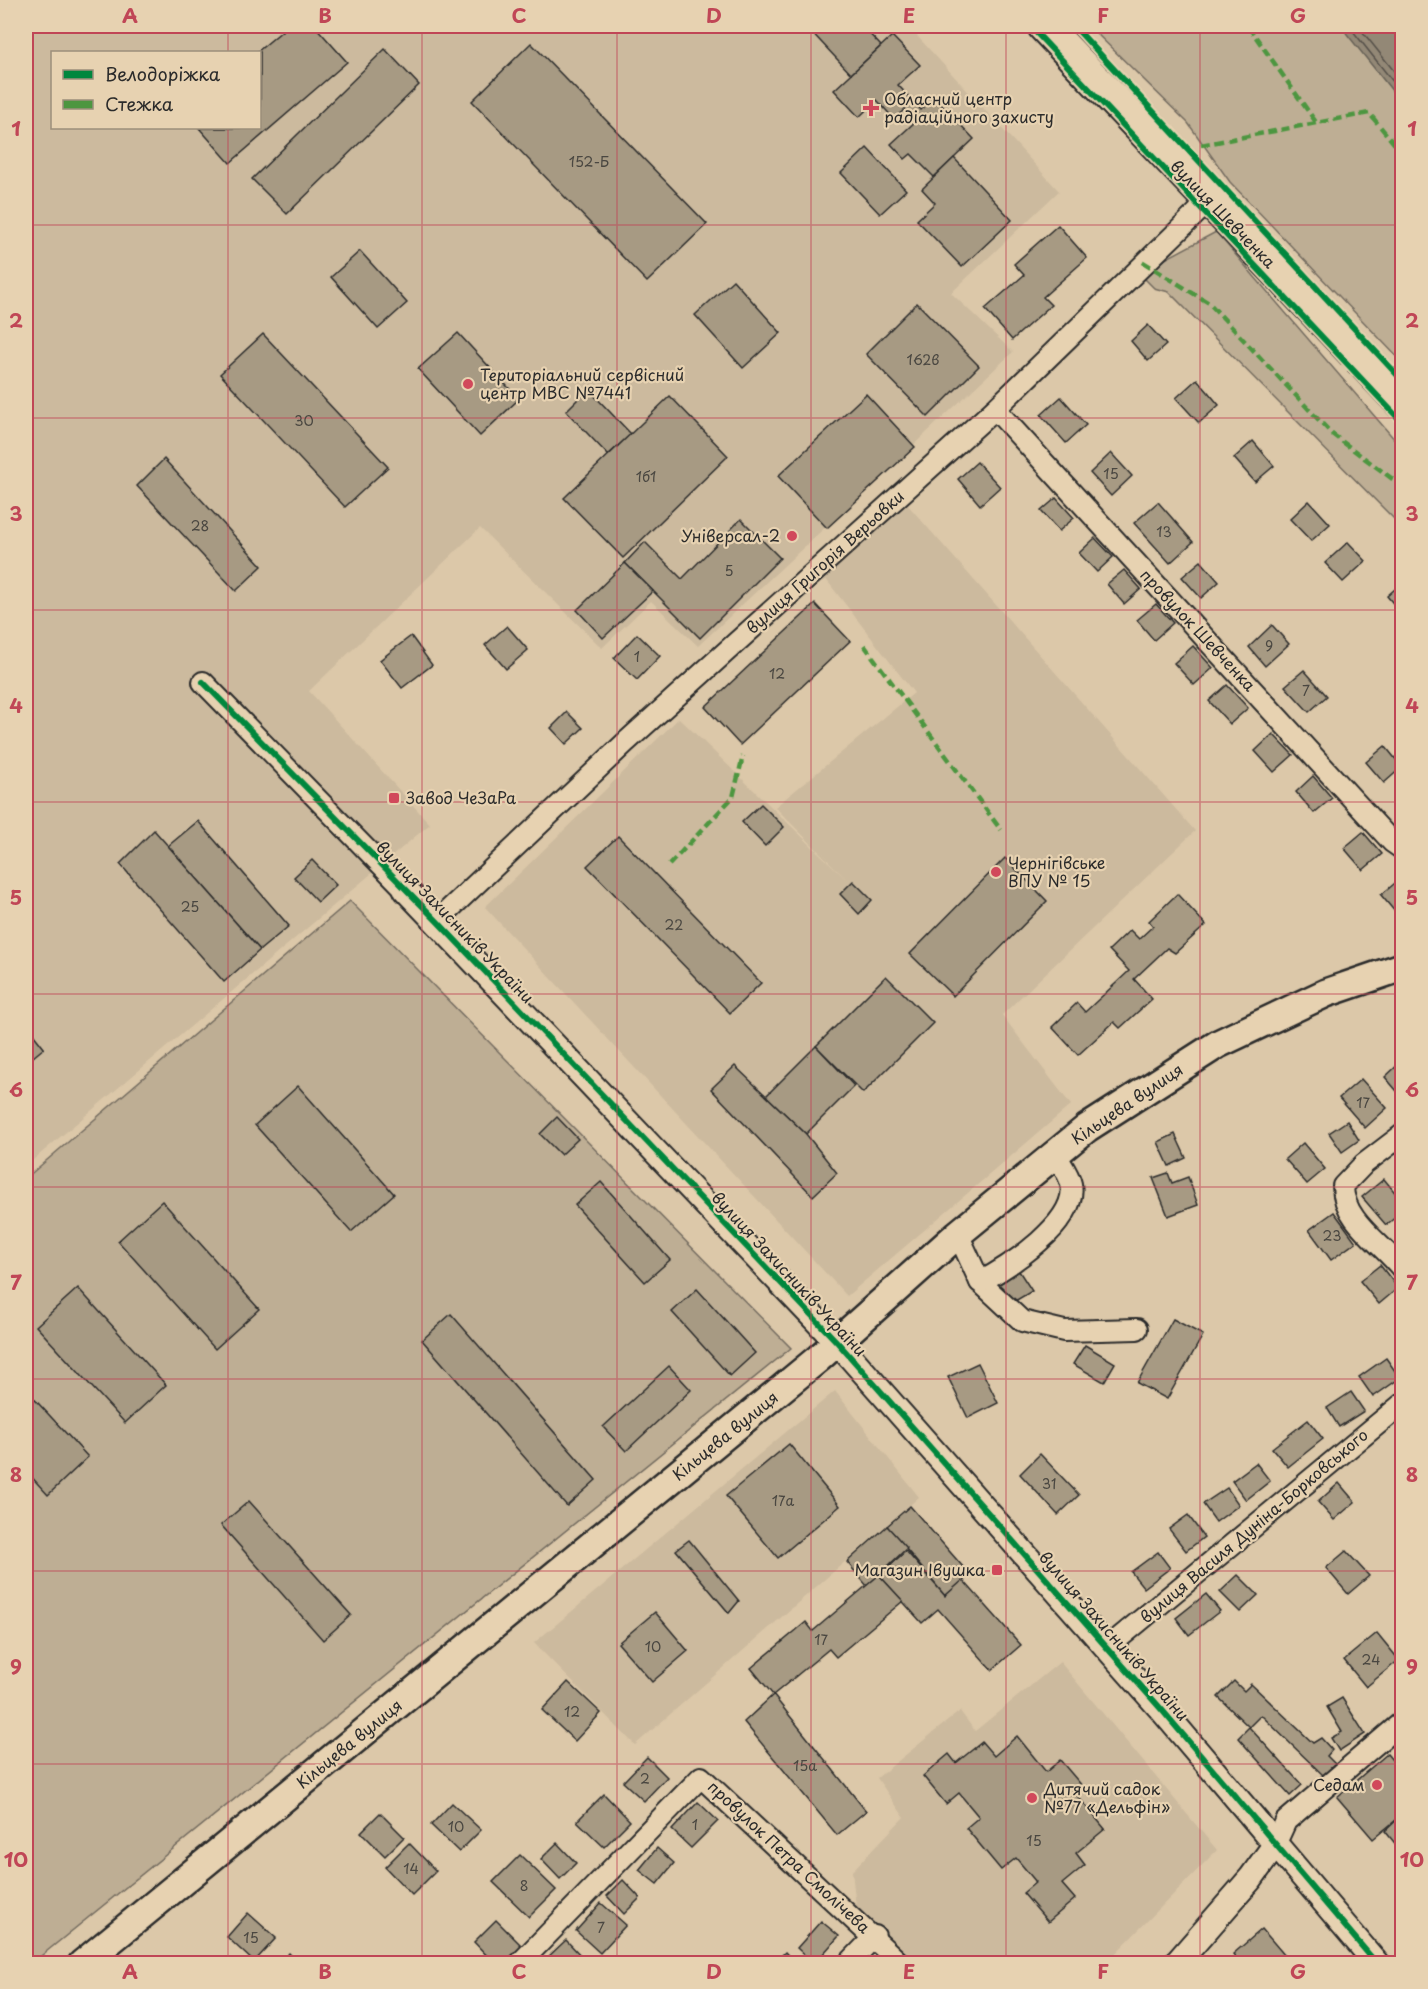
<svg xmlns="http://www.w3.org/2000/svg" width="1428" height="1989" font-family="'Playpen Sans',sans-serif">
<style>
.built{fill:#ccba9e;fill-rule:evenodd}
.green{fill:#beae94;stroke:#746c60;stroke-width:1.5}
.water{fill:#938876;stroke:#696358;stroke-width:1.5}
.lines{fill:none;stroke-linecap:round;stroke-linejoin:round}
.shore{stroke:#555049;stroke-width:1.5}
.building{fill:#a79a83;stroke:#2b2b2b;stroke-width:1.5}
.minor-casing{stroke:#2b2b2b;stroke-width:24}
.tertiary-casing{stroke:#2b2b2b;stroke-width:28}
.secondary-casing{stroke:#2b2b2b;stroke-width:32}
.primary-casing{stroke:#2b2b2b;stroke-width:36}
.minor{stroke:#e7d2b1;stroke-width:20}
.tertiary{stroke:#e7d2b1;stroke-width:24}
.secondary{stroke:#e7d2b1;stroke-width:27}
.primary{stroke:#e7d2b1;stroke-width:32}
.quiet{stroke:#4d9640;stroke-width:4.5;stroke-dasharray:9 4.5;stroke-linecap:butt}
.cycleway-casing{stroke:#e7d2b1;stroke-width:10}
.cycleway{stroke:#00873e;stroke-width:6}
.grid{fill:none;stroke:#c04656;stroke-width:1.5;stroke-opacity:0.55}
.poi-dot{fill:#d1495b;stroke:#e7d2b1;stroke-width:2}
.labels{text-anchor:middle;stroke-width:4.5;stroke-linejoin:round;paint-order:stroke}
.number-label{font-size:14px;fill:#4a4741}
.poi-label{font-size:16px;fill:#2b2b2b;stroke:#e7d2b1;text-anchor:start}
.street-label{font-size:16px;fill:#2b2b2b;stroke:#e7d2b1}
.neatline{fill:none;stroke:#c04656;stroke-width:2}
.grid-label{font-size:20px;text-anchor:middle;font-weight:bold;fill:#c04656}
</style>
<rect width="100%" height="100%" fill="#dcc8a9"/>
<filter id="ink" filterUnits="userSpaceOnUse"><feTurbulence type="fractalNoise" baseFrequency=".0167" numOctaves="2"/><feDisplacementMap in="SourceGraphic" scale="12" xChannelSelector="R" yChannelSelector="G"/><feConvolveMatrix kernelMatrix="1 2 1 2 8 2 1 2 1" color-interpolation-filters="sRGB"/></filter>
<g filter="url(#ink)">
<g class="built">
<path d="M26,26H908L1059,191L951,293L1013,352L698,646L651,601L602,648L480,528L309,691L430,824L26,1166ZM52,52H260V128H52Z"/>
<polygon points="906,503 1195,831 1002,1015 1071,1105 847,1296 485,907 679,718 847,880 775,807 914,693 825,578"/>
<polygon points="835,1391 919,1497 635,1745 534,1643"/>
<polygon points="1060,1662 1217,1850 1106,1963 918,1963 856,1907 852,1871 904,1817 877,1778 960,1711 975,1731"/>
</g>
<g class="green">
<polygon points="1089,26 1342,26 1402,103 1402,362 1230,182 1188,123"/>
<polygon points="1216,232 1402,448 1402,527 1169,292 1154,288 1139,273"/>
<polygon points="350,901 791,1348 31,1964 26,1963 26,1178"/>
</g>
<polygon class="water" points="1342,26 1402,26 1402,103 1347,34"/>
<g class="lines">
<g class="shore">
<polyline points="1349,26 1402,93"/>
<polyline points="1358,26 1402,81"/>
</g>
</g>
<g class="building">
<polygon points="288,26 315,26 347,62 230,163 199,128 260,128 260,52 257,52"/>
<polygon points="806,26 862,26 881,46 851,74"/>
<polygon points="892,36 920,65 898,85 921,110 934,97 974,139 934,177 911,154 905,159 891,144 916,121 905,109 894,119 877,100 859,117 834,90"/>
<polygon points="531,43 707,224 647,282 472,101"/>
<polygon points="385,49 419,85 287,214 252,179"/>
<polygon points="867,148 906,190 880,214 841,173"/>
<polygon points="954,158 1012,220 962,267 917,220 935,203 922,189"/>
<polygon points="1058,225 1087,258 1043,297 1051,305 1012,340 985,309 1024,275 1014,264"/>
<polygon points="360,251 407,303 378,329 331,277"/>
<polygon points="733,280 781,333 743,368 695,315"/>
<polygon points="917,303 979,366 928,417 866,354"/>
<polygon points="1148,325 1166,345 1148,361 1131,341"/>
<polygon points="458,333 519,399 480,436 418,369"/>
<polygon points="263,334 388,467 345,507 220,374"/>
<polygon points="1197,379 1219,405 1199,423 1176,398"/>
<polygon points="588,389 631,434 608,455 566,411"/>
<polygon points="866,394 915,447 827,528 778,476"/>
<polygon points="670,396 728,456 623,558 564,498"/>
<polygon points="1061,397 1086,425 1066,443 1041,415"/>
<polygon points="1253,441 1274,466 1255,482 1234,458"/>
<polygon points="1111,453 1132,476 1111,496 1090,473"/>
<polygon points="164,459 262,566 236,591 137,486"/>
<polygon points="977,462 1000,487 980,505 958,479"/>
<polygon points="1056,498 1074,518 1059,531 1041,511"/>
<polygon points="1309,501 1330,524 1311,541 1290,519"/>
<polygon points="1158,502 1193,542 1170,563 1134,523"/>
<polygon points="741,519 780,558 700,638 625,563 645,542 682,579"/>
<polygon points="1095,538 1113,557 1097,572 1079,553"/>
<polygon points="1348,542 1366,561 1343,582 1325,563"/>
<polygon points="1201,561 1219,582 1201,598 1182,577"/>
<polygon points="625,563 653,591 603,638 577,610"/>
<polygon points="1124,570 1141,589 1124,604 1107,584"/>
<polygon points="1402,583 1402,614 1387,596"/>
<polygon points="815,604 850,641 740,745 705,707"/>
<polygon points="1156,604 1173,623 1154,640 1137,620"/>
<polygon points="1272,625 1289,644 1265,666 1249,647"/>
<polygon points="507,626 528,650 506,669 485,645"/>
<polygon points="637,634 660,656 637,680 614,658"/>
<polygon points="411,636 432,665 402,688 380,660"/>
<polygon points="1193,646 1213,668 1194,685 1174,663"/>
<polygon points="1304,670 1327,696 1309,712 1285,686"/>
<polygon points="1227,685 1248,708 1230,724 1209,701"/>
<polygon points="567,712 583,728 566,744 551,728"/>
<polygon points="1273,734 1293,755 1274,772 1255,751"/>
<polygon points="1385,746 1402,767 1384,783 1366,762"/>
<polygon points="1313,776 1332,798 1314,813 1296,792"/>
<polygon points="761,804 784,827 765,846 742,822"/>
<polygon points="198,821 289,926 260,950 168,846"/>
<polygon points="154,830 260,950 224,982 120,864"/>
<polygon points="1363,832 1382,854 1363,870 1344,848"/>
<polygon points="618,836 761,983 730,1013 587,866"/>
<polygon points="1005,858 1047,901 953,996 910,954"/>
<polygon points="312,860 336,885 318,902 294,877"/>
<polygon points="1401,878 1402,908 1396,913 1381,895"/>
<polygon points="853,881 872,900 859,914 840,894"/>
<polygon points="1177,894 1206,925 1175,953 1167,948 1134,979 1152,999 1120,1028 1114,1022 1078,1055 1052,1027 1077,1003 1085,1012 1129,971 1109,950 1130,930 1139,939 1153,926 1149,921"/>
<polygon points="886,976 933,1023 863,1093 816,1046"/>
<polygon points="26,1025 44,1048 26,1063"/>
<polygon points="816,1046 854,1086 806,1134 766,1096"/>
<polygon points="1402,1061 1402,1097 1385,1077"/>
<polygon points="735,1066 806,1134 837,1173 813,1196 711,1089"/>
<polygon points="1361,1079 1387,1108 1365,1128 1339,1098"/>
<polygon points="298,1086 394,1194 351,1232 255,1125"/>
<polygon points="557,1117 578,1139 561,1155 540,1134"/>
<polygon points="1347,1121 1359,1140 1342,1152 1329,1133"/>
<polygon points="1175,1134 1186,1158 1169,1166 1158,1142"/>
<polygon points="1303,1143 1325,1169 1307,1184 1285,1159"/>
<polygon points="1168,1173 1172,1183 1188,1177 1198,1205 1168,1216 1153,1178"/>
<polygon points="1384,1179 1402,1201 1402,1212 1386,1225 1362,1197"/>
<polygon points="601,1182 670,1260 645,1282 575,1205"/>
<polygon points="162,1201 259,1309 215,1349 118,1241"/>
<polygon points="1334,1212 1356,1242 1331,1260 1309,1230"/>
<polygon points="1380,1265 1398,1288 1379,1304 1360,1281"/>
<polygon points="1019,1271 1032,1291 1010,1304 998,1285"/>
<polygon points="78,1288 166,1385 125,1423 36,1326"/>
<polygon points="697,1289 755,1353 730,1376 672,1312"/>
<polygon points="451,1314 596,1480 567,1506 422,1340"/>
<polygon points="1173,1319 1203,1335 1167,1399 1137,1383"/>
<polygon points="1085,1345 1115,1363 1104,1382 1073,1364"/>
<polygon points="1386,1358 1400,1378 1373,1397 1359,1377"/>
<polygon points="978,1363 998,1403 968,1418 948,1377"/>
<polygon points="669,1366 691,1390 626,1451 603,1427"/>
<polygon points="26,1390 88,1457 48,1495 26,1471"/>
<polygon points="1351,1392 1364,1411 1339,1427 1327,1408"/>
<polygon points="1308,1420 1323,1439 1288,1467 1272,1448"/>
<polygon points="789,1444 840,1506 778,1558 726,1496"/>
<polygon points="1040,1454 1079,1495 1058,1515 1020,1474"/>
<polygon points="1256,1463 1270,1481 1246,1500 1232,1481"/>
<polygon points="1339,1483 1355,1502 1334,1520 1318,1502"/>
<polygon points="1227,1488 1239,1505 1216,1522 1203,1504"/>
<polygon points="249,1501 351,1615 323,1640 221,1525"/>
<polygon points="910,1506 970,1575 945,1596 887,1526"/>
<polygon points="1188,1515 1204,1537 1186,1551 1169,1529"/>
<polygon points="887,1526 907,1548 867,1586 847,1562"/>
<polygon points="689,1540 739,1601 729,1613 676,1550"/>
<polygon points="906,1551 945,1596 963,1580 1021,1645 992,1670 938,1609 922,1623 879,1575"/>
<polygon points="1346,1551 1369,1576 1348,1594 1326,1568"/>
<polygon points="1158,1552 1170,1568 1144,1588 1131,1572"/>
<polygon points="879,1575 903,1601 836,1657 829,1649 773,1695 751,1668 806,1622 813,1631"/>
<polygon points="1238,1575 1258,1595 1240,1612 1220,1592"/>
<polygon points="1206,1594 1220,1611 1189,1635 1176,1618"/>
<polygon points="655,1612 688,1651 652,1682 618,1643"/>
<polygon points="1377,1633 1399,1660 1366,1687 1344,1660"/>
<polygon points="1234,1681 1244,1691 1251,1684 1313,1743 1321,1738 1332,1750 1327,1756 1335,1764 1324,1776 1261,1715 1249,1727 1218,1697"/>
<polygon points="568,1682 601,1713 575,1741 542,1710"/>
<polygon points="773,1695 866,1811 837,1835 744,1722"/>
<polygon points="1342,1698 1365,1734 1339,1751 1331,1738 1342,1732 1327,1707"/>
<polygon points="1249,1727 1302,1785 1290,1796 1238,1738"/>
<polygon points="1017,1736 1046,1772 1060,1760 1083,1787 1075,1793 1105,1829 1076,1853 1085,1865 1062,1884 1075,1899 1048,1922 1023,1893 1036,1882 1016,1858 1001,1870 966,1828 979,1817 959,1793 946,1804 923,1776 949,1754 956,1763 982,1742 994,1756"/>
<polygon points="1387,1754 1402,1772 1402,1815 1373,1839 1337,1797"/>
<polygon points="647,1757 667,1777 644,1801 623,1782"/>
<polygon points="604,1794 630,1821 604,1847 577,1821"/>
<polygon points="698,1802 718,1821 691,1848 672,1830"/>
<polygon points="452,1803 481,1830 459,1852 431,1825"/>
<polygon points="380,1813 404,1837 385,1856 361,1832"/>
<polygon points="1402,1815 1402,1852 1385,1831"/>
<polygon points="409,1843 436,1871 412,1895 385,1867"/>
<polygon points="557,1843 576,1863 560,1879 541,1859"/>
<polygon points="657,1848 674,1863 657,1884 639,1870"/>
<polygon points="520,1855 556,1890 529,1917 493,1882"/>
<polygon points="623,1880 640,1898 624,1914 607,1896"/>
<polygon points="601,1903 626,1925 600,1953 576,1931"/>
<polygon points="248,1913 276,1938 254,1962 227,1937"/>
<polygon points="496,1920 522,1946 505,1964 495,1964 474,1942"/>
<polygon points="821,1921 839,1936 814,1964 797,1948"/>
<polygon points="1262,1929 1292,1964 1241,1964 1233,1954"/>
<polygon points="566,1940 584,1959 579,1964 552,1964 547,1958"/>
<polygon points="785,1952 796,1964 773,1964"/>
<polygon points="289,1953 299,1964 278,1964"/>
</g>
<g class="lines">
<defs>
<g id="minor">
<polyline points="995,409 1392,842 1402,849"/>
<polyline points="203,682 406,890"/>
<polyline points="437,921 626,742 995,409 1210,200"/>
<path d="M1402,1135L1364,1164L1343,1186C1343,1221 1382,1243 1402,1269"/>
<polyline points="958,1234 980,1282 1022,1321 1064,1331 1137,1329"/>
<path d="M980,1282C1008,1267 1079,1222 1071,1184C1069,1174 1061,1164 1056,1155"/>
<polyline points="1107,1648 1402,1404"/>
<polyline points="1275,1845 1286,1821 1402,1722"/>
<polyline points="519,1964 701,1777 901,1964"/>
<polyline points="848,1964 875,1936"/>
</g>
<g id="tertiary">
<polyline points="406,890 838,1343 1162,1710 1377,1964"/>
<polyline points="1176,1964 1251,1878 1275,1845"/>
</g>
<polyline id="secondary" points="82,1964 819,1358 958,1234 1087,1128 1218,1044 1326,993 1402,967"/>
<polyline id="primary" points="1044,26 1402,403"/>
</defs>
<use href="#minor" class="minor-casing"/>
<use href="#tertiary" class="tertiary-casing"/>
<use href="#secondary" class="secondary-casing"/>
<use href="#primary" class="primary-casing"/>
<use href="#minor" class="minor"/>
<use href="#tertiary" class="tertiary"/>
<use href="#secondary" class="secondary"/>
<use href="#primary" class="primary"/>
<g class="quiet">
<polyline points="1248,26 1318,125"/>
<polyline points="1201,145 1369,113 1402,153"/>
<polyline points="1143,262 1209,303 1332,434 1402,486"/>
<polyline points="864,645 1001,830"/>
<polyline points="669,865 733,797 743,756"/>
<polyline points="1206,1957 1206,1964"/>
</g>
<defs>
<g id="cycleway">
<polyline points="1030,26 1402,422"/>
<polyline points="1074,26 1402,380"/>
<polyline points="203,682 437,921 838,1343 1162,1710 1377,1964"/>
</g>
</defs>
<use href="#cycleway" class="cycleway-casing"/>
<use href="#cycleway" class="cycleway"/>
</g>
</g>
<path class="grid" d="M228,26V52M422,26V1964M617,26V1964M811,26V1964M1006,26V1964M1200,26V1964M228,128V1964M26,225H1402M26,418H1402M26,610H1402M26,802H1402M26,994H1402M26,1187H1402M26,1379H1402M26,1571H1402M26,1764H1402"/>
<g class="poi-dot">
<path d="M868 99h6v6h6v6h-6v6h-6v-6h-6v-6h6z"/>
<circle cx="468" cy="384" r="6"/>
<circle cx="792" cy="536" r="6"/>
<rect x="388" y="792" width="12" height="12" rx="3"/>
<circle cx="996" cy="872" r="6"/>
<rect x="991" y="1564" width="12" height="12" rx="3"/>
<circle cx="1377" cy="1785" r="6"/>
<circle cx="1032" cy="1798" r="6"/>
</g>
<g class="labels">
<g class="number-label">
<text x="589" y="167">152-Б</text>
<text x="923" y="365">162в</text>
<text x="304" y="426">30</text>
<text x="1111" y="479">15</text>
<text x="646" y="482">1б1</text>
<text x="200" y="531">28</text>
<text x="1164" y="537">13</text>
<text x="729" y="576">5</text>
<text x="1269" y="651">9</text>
<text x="637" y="662">1</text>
<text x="777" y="679">12</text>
<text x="1306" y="696">7</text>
<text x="190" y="912">25</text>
<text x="674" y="930">22</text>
<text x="1363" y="1108">17</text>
<text x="1332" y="1241">23</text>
<text x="1049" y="1489">31</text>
<text x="783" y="1506">17а</text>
<text x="821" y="1645">17</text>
<text x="653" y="1652">10</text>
<text x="1371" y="1665">24</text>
<text x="572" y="1717">12</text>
<text x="805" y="1771">15а</text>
<text x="645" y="1784">2</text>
<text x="695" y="1830">1</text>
<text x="456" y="1832">10</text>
<text x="1034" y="1846">15</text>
<text x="411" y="1874">14</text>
<text x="524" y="1891">8</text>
<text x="601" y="1933">7</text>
<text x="251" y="1943">15</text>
</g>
<g class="poi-label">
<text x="884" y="105">Обласний центр<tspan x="884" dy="18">радіаційного захисту</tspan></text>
<text x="480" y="381">Територіальний сервісний<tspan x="480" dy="18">центр МВС №7441</tspan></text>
<text x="780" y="542" text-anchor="end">Універсал-2</text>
<text x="406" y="804">Завод ЧеЗаРа</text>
<text x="1008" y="869">Чернігівське<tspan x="1008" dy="18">ВПУ № 15</tspan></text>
<text x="985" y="1576" text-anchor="end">Магазин Івушка</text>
<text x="1365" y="1791" text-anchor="end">Седам</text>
<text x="1044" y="1795">Дитячий садок<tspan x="1044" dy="18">№77 «Дельфін»</tspan></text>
</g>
<g class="street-label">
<text transform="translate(1223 214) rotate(46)" y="6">вулиця Шевченка</text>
<text transform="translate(825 562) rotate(-42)" y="6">вулиця Григорія Верьовки</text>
<text transform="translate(1198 630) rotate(47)" y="6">провулок Шевченка</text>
<text transform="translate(455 922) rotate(46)" y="6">вулиця Захисників України</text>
<text transform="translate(1127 1104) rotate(-34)" y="6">Кільцева вулиця</text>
<text transform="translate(789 1274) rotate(47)" y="6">вулиця Захисників України</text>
<text transform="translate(725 1436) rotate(-39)" y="6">Кільцева вулиця</text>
<text transform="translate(1254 1526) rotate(-40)" y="6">вулиця Василя Дуніна-Борковського</text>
<text transform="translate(1114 1636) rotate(49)" y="6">вулиця Захисників України</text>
<text transform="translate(349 1744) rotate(-39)" y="6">Кільцева вулиця</text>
<text transform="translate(789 1857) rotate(43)" y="6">провулок Петра Смолічева</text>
</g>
</g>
<rect width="1428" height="1989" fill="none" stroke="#e7d2b1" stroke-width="66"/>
<rect x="51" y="51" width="210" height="78" fill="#e7d2b1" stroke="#9c8f7b" stroke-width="1.5"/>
<rect x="63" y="70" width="30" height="9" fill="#00873e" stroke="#9c8f7b" stroke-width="1.5"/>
<text x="105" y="81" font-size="18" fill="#2b2b2b">Велодоріжка</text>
<rect x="63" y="100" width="30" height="9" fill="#4d9640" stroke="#9c8f7b" stroke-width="1.5"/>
<text x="105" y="111" font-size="18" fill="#2b2b2b">Стежка</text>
<rect x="33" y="33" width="1362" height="1923" class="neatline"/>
<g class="grid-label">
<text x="130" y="23">A</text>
<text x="325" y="23">B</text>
<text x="519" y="23">C</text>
<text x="714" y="23">D</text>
<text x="909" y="23">E</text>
<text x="1103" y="23">F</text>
<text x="1298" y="23">G</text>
<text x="16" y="136">1</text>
<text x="1412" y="136">1</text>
<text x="16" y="328">2</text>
<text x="1412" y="328">2</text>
<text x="16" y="521">3</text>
<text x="1412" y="521">3</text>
<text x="16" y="713">4</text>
<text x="1412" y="713">4</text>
<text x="16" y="905">5</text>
<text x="1412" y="905">5</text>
<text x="16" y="1097">6</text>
<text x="1412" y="1097">6</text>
<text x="16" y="1290">7</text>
<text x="1412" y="1290">7</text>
<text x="16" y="1482">8</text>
<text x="1412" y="1482">8</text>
<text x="16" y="1674">9</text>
<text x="1412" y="1674">9</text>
<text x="16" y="1867">10</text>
<text x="1412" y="1867">10</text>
<text x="130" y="1979">A</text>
<text x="325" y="1979">B</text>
<text x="519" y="1979">C</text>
<text x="714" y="1979">D</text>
<text x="909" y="1979">E</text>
<text x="1103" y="1979">F</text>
<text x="1298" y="1979">G</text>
</g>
</svg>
